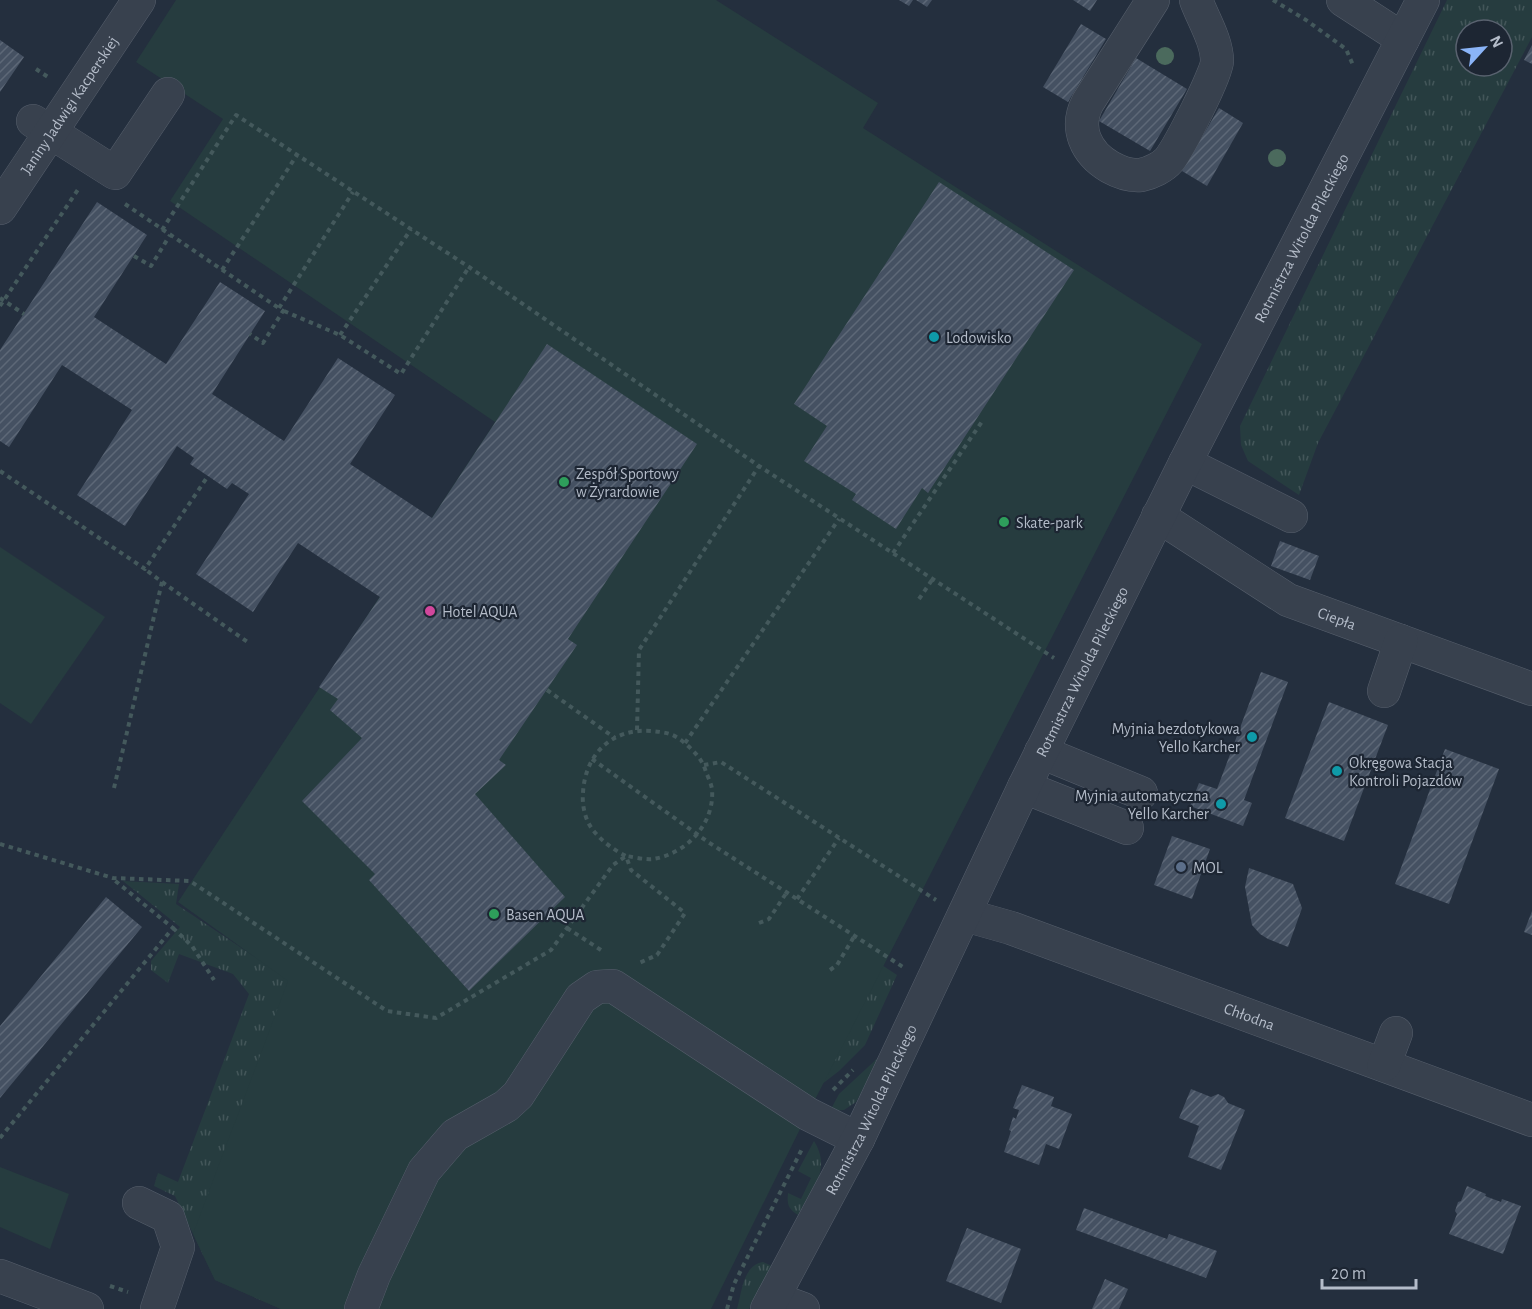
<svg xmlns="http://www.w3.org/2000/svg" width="1532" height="1309" font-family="'Alegreya Sans',sans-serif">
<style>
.grass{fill:url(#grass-tufts);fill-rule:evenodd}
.park{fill:#263c3f}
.building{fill:url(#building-hatch)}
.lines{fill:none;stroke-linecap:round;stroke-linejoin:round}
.minor-casing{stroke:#565f6c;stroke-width:34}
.path{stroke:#44595c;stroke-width:4;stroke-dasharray:4.5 4.5;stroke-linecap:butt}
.minor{stroke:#38414e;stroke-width:33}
.tree{fill:#4b6a5d}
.culture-dot{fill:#0f9aa8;stroke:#1d2633;stroke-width:2}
.leisure-dot{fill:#2e9e5b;stroke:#1d2633;stroke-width:2}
.hotel-dot{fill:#d1479c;stroke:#1d2633;stroke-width:2}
.service-dot{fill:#5c6f8a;stroke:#1d2633;stroke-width:2}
.labels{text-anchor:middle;stroke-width:4.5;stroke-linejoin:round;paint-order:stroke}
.street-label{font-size:16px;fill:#b4bcc9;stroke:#1d2633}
.poi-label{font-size:16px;fill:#b4bcc9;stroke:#1d2633;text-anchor:start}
</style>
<defs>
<pattern id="grass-tufts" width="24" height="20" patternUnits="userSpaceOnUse" patternTransform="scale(1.5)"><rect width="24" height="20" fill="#263c3f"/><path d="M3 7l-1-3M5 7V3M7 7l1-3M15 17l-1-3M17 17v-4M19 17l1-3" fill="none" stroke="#435659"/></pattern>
<pattern id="building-hatch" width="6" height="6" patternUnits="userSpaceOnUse" patternTransform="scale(1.5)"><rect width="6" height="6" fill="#455162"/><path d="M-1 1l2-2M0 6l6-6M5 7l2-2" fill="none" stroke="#5d6877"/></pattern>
</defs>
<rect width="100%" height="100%" fill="#242f3e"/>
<g class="grass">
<path d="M1447,0H1532V37L1318,443L1299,495L1248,461L1241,445L1240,426ZM1466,30H1502V66H1466Z"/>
<polygon points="123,881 179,884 176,904 255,957 356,1004 281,1309 215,1280 175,1196 154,1186 158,1173 178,1182 249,994 233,974 179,954 168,983 151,970 151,961 180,927"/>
<polygon points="850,944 897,975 865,1045 839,1071 813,1091"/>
<polygon points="881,1055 856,1102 844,1110 830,1111 839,1094"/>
<path d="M814,1141C832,1170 812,1188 798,1215C788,1209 787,1204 788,1193L801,1199L811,1178L798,1171Z"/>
<path d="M763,1262L772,1266L749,1309H737C742,1292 743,1265 763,1262Z"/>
</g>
<g class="park">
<polygon points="176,0 716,0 878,103 863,128 1202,344 802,1125 711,1309 281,1309 215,1280 193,1234 288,981 178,902 495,422 170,201 223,119 136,62"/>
<polygon points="0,547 105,617 31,724 0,703"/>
<polygon points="0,1167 69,1194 50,1249 0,1227"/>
</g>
<g class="building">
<polygon points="899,0 913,0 909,6"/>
<polygon points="916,0 932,0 927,7"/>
<polygon points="1073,0 1097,0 1090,11"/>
<polygon points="1081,24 1106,39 1068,102 1043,87"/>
<polygon points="0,40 24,57 0,92"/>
<polygon points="1532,45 1532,64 1524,60"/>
<polygon points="1136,58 1187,89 1150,151 1099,121"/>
<polygon points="1219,108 1243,123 1207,186 1182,171"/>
<polygon points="939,182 1074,270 928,493 922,488 896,529 852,500 856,494 804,461 827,426 794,404"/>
<polygon points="97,202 147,235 94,317 166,364 220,282 265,311 212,394 284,441 338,358 395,395 350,464 432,518 547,344 697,444 568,639 577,645 499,760 506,765 475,794 565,897 469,991 369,880 375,874 302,801 362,738 330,710 338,699 319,687 380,597 298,543 253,612 196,574 249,494 232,483 227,489 208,476 190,464 194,458 177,446 125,526 77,495 132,410 62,365 9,447 0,441 0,350"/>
<polygon points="1280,541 1319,556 1310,580 1271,566"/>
<polygon points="1261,672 1288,682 1244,800 1252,803 1243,826 1190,806 1199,783 1217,789"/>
<polygon points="1329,702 1388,725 1344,841 1285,818"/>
<polygon points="1445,749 1499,769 1449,904 1395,884"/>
<polygon points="1172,836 1210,849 1192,899 1154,885"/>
<polygon points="1249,868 1293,884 1302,908 1288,947 1268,939 1260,934 1252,925 1245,887"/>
<polygon points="106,897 142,927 0,1098 0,1026"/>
<polygon points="1532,911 1532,935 1524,932"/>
<polygon points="1022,1085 1054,1097 1051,1106 1072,1114 1059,1149 1046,1144 1039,1165 1004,1152 1011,1131 1009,1130 1013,1117 1016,1119 1019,1110 1013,1108"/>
<polygon points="1191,1089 1211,1097 1218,1094 1224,1097 1228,1103 1245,1110 1221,1170 1188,1157 1199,1126 1179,1118"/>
<polygon points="1467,1186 1486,1194 1485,1196 1501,1202 1502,1199 1521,1206 1503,1254 1449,1234 1457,1214 1455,1211 1458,1202 1461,1201"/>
<polygon points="1084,1208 1167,1239 1169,1234 1217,1251 1206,1278 1076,1230"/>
<polygon points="967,1228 1021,1249 1001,1303 946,1281"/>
<polygon points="1105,1279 1128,1289 1119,1309 1092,1309"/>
</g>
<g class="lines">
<defs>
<g id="minor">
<path d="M1153,0L1088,102C1074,128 1086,153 1110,167C1119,172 1131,176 1141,175C1151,173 1163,167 1169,160C1179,147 1217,74 1217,61C1217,41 1203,19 1196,0"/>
<polyline points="1343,0 1403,39"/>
<polyline points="33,121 115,173 168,94"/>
<path id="s1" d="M0,208L139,0"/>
<polyline points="1185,463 1291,516"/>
<path id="s2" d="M1158,516L1288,600L1532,689"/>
<polyline points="1384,691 1401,641"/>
<polyline points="1041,752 1141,793"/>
<polyline points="1024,787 1127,828"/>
<path id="s3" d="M965,915L1011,928L1532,1120"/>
<polyline points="1384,1065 1396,1033"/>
<polyline points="139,1203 168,1217 178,1247 157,1309"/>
<polyline points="0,1276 87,1309"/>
<polyline points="773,1298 803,1309"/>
<polyline points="361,1309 374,1275 424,1171 455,1135 506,1106 518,1095 581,998 597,987 613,986 808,1114 858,1139"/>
<path id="s4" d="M767,1309L858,1139L1024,787L1185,463L1423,0"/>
</g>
</defs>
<use href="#minor" class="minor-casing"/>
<g class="path">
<polyline points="1273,0 1306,20 1346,49 1353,65"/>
<polyline points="36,69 48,77"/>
<polyline points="125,204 283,311 263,343 250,334"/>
<polyline points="162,230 236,115 469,267 759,466 1054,658"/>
<polyline points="134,256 151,266 170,235"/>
<polyline points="222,270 297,155"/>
<polyline points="0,298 24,314"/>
<polyline points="0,306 79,188"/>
<polyline points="279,308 353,192"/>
<polyline points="284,311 340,335 401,374 469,267"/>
<polyline points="340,335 411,229"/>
<polyline points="0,471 145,569 208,476"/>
<polyline points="893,553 983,420"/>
<polyline points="162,582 249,643"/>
<polyline points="919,599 932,580"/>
<polyline points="547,690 615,738"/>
<polyline points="637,730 639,650 759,466"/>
<polyline points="685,743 839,519"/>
<polyline points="592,759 708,842 903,967"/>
<polyline points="704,765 721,762 936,900"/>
<polyline points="114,788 162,582 145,569"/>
<path d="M0,844L113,878L190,881L387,1011L436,1018L551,950L613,865L626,856C634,857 645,860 653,859C686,854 715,824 712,789C711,783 708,777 706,772C702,758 692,749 681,740C672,733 663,732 651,731C612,728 585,754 583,793C582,802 584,815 589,824C597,838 612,849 626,856L631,870L685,913L657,955L639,963"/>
<polyline points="797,899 839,838"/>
<polyline points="759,923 769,919 787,892"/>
<polyline points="173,928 192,946 214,980"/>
<polyline points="567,928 604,952"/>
<polyline points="830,970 837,965 855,935"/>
<polyline points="833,1090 853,1070"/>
<polyline points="0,1138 173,928 113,879"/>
<polyline points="110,1286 128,1292"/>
<polyline points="727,1309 734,1284 803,1147"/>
</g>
<use href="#minor" class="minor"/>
</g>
<g class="tree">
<circle cx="1165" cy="56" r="9"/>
<circle cx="1277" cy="158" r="9"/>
</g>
<g class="culture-dot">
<circle cx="934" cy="337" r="6"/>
<circle cx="1252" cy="737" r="6"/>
<circle cx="1337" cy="771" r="6"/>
<circle cx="1221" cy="804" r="6"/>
</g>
<g class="leisure-dot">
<circle cx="564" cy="482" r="6"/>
<circle cx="1004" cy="522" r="6"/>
<circle cx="494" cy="914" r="6"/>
</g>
<circle class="hotel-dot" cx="430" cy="611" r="6"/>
<circle class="service-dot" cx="1181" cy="867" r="6"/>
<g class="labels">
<g class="street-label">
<text dy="6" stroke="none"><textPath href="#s1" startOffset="124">Janiny Jadwigi Kacperskiej</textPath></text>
<text dy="6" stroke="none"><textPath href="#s4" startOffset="1197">Rotmistrza Witolda Pileckiego</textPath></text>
<text dy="6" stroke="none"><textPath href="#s2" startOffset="207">Ciepła</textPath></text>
<text dy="6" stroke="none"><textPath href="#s4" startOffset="711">Rotmistrza Witolda Pileckiego</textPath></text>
<text dy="6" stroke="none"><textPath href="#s3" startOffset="302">Chłodna</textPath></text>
<text dy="6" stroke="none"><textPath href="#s4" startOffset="225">Rotmistrza Witolda Pileckiego</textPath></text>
</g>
<g class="poi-label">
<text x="946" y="343">Lodowisko</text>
<text x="576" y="479">Zespół Sportowy<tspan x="576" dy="18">w Żyrardowie</tspan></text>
<text x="1016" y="528">Skate-park</text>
<text x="442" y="617">Hotel AQUA</text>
<text x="1240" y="734" text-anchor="end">Myjnia bezdotykowa<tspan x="1240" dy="18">Yello Karcher</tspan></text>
<text x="1349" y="768">Okręgowa Stacja<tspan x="1349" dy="18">Kontroli Pojazdów</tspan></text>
<text x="1209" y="801" text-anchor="end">Myjnia automatyczna<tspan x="1209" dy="18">Yello Karcher</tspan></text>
<text x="1193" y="873">MOL</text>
<text x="506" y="920">Basen AQUA</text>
</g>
</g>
<g transform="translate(1484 48) rotate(63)"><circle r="28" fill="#1d2633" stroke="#59626f" stroke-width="1.5"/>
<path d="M0-4.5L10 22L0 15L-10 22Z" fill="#8ab4f8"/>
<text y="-9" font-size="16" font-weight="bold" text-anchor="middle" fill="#b4bcc9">N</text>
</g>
<path d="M1322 1279v9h94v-9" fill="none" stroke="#b4bcc9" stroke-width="3"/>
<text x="1331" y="1279" font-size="18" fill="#b4bcc9" stroke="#1d2633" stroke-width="4.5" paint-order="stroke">20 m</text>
</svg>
